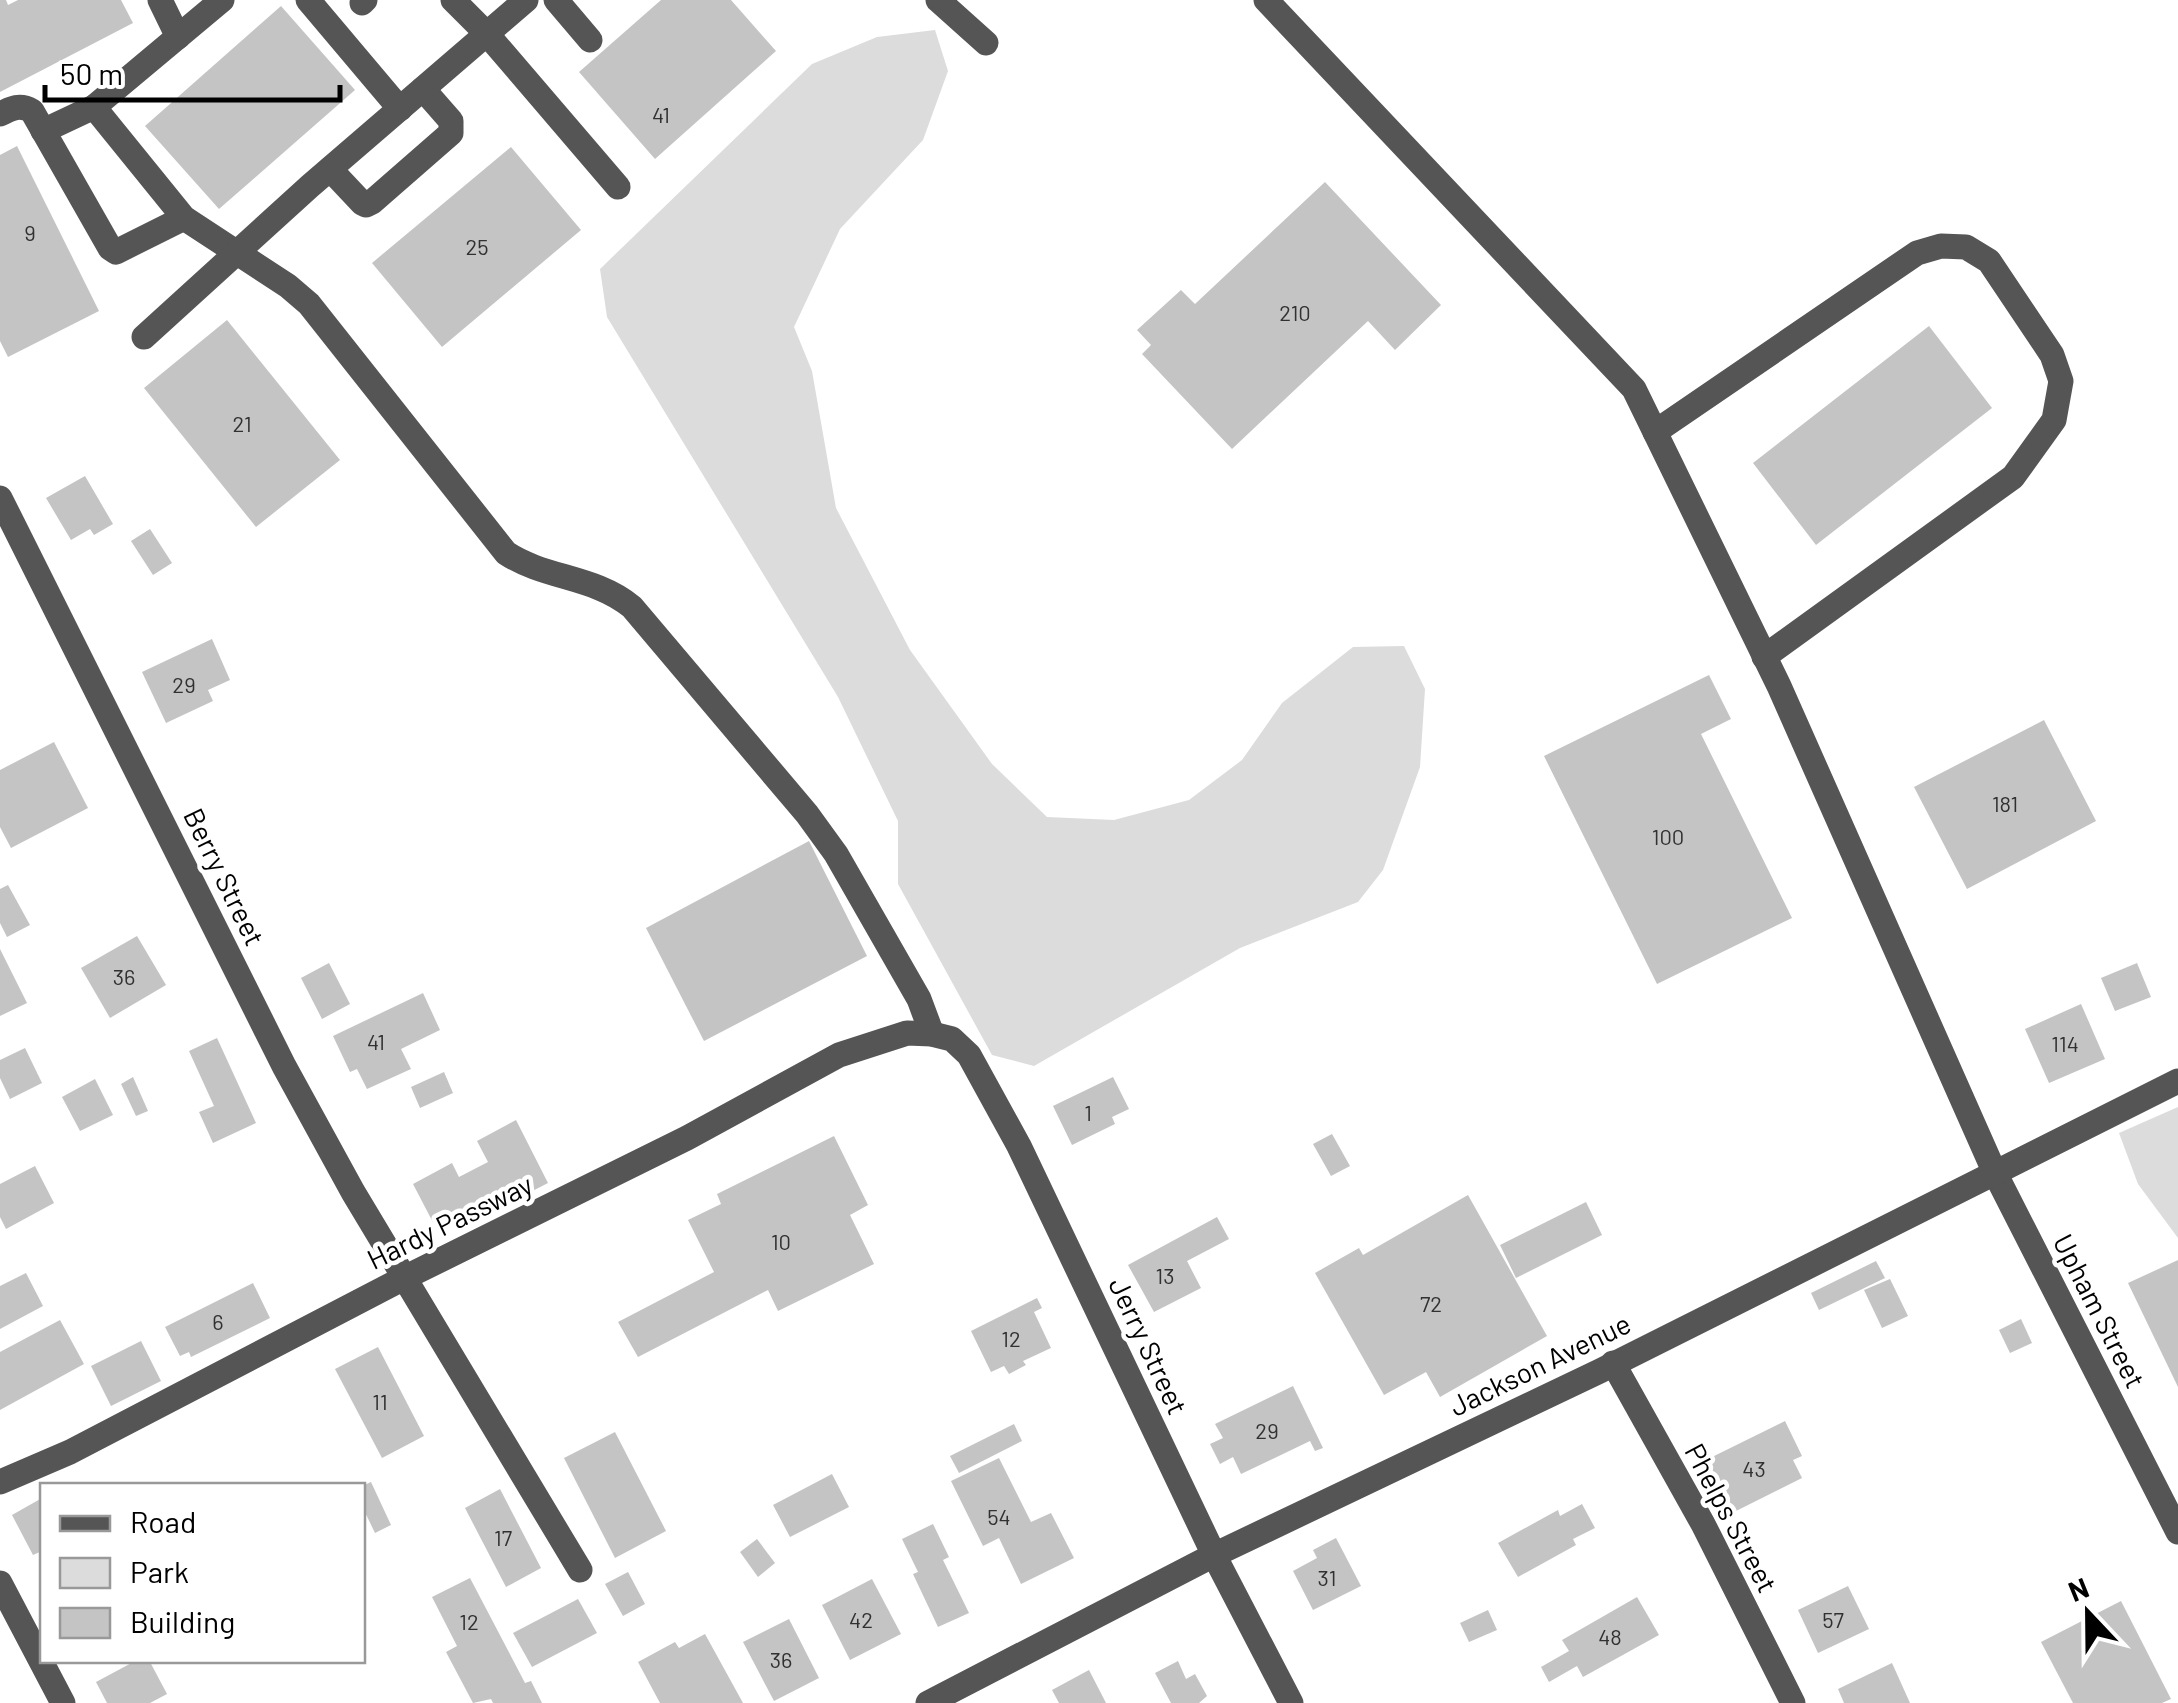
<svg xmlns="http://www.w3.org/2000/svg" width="2178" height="1703" font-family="Barlow,sans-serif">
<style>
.green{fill:#dcdcdc}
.building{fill:#c4c4c4}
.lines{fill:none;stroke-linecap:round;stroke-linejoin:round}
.minor{stroke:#555;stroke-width:25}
.labels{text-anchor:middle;stroke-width:9;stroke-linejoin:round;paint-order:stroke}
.number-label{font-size:22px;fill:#313131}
.street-label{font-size:28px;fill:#000;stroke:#fff}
</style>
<rect width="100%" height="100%" fill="#fff"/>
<g class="green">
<polygon points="935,30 948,71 923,140 840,229 794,327 812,371 836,508 910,650 992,764 1047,817 1114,820 1189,800 1242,760 1282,703 1353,647 1404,646 1425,689 1420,767 1383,870 1358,902 1240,948 1034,1066 992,1055 898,884 898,821 838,697 607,317 600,269 812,64 877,37"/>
<polygon points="2178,1107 2178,1238 2138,1184 2119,1133"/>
</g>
<g class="building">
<polygon points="0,0 6,0 8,5 18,0 121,0 133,23 0,92"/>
<polygon points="661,0 731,0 776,51 655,159 579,72"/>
<polygon points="281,6 355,90 219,209 145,126"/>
<polygon points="17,146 99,311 8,357 0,341 0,155"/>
<polygon points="511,147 581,230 442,347 372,263"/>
<polygon points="1325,182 1441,305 1395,350 1368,321 1232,449 1142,354 1151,345 1137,330 1181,290 1195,304"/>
<polygon points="227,320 340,460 256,527 144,388"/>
<polygon points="1929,326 1992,408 1816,545 1753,463"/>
<polygon points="85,476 113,524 94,535 90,529 71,540 46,498"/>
<polygon points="150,529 172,563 153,575 131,541"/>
<polygon points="212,639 230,680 208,690 213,701 166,723 142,672"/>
<polygon points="1709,675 1731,719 1701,734 1792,918 1657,984 1544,756"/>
<polygon points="2044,720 2096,821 1967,889 1914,787"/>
<polygon points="54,742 88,808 11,848 0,827 0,770"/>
<polygon points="809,841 867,956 704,1041 646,928"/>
<polygon points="8,885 30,925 7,937 0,923 0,889"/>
<polygon points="137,936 166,985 110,1018 81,968"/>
<polygon points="0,949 27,1003 0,1016"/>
<polygon points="329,963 350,1004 322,1019 301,978"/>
<polygon points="2137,963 2151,997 2115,1011 2101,978"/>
<polygon points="423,993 440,1030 401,1049 411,1069 367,1089 357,1069 350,1072 333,1036"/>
<polygon points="2081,1004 2105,1059 2049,1083 2025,1029"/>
<polygon points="217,1038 256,1123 213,1143 199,1112 214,1106 189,1051"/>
<polygon points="25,1048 42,1083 10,1099 0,1078 0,1060"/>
<polygon points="444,1072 453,1093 420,1108 411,1087"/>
<polygon points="133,1077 148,1111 136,1116 121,1084"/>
<polygon points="1113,1077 1129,1109 1112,1117 1115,1124 1072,1145 1053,1106"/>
<polygon points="95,1079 113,1115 80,1131 62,1097"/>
<polygon points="516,1120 548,1183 515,1200 512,1193 438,1232 413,1184 452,1163 459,1177 488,1162 477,1141"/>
<polygon points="1332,1134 1350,1166 1331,1176 1313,1144"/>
<polygon points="834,1136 868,1205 850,1215 874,1264 778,1311 768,1290 638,1357 618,1322 714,1272 688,1220 721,1204 717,1194"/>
<polygon points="35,1166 54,1203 6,1229 0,1217 0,1184"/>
<polygon points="1468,1195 1547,1336 1440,1397 1426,1372 1384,1395 1315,1273 1359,1248 1363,1255"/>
<polygon points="1586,1202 1602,1235 1516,1278 1500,1245"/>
<polygon points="1217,1217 1229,1239 1187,1261 1201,1288 1154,1312 1128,1265"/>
<polygon points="2178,1260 2178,1387 2128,1283"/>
<polygon points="1876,1261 1885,1278 1819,1310 1811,1293"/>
<polygon points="26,1273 43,1306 0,1329 0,1286"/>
<polygon points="1890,1279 1908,1316 1882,1328 1864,1290"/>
<polygon points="253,1283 270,1318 191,1357 189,1352 180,1356 165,1327"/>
<polygon points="1037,1298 1042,1308 1034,1312 1051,1348 1023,1361 1026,1365 1009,1374 1004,1366 991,1372 971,1331"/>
<polygon points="2021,1319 2032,1343 2010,1353 1999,1330"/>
<polygon points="60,1320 84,1364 0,1410 0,1352"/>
<polygon points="141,1341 161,1381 111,1406 91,1366"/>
<polygon points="378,1347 424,1436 382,1458 335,1369"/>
<polygon points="1293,1386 1323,1448 1315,1451 1310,1441 1241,1474 1233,1457 1220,1464 1210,1444 1223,1438 1215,1424"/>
<polygon points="1785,1421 1802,1456 1793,1460 1802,1478 1732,1513 1706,1460"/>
<polygon points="1014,1424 1022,1441 959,1473 950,1456"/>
<polygon points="615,1432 666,1531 615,1558 564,1458"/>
<polygon points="999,1458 1031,1522 1051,1513 1074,1558 1021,1584 999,1538 983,1546 951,1481"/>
<polygon points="832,1474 849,1507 790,1537 773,1505"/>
<polygon points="371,1482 391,1525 375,1533 362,1506 362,1486"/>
<polygon points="500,1489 541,1568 506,1587 465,1508"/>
<polygon points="42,1498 42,1551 33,1555 12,1515"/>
<polygon points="1582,1504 1595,1528 1573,1539 1576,1545 1518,1577 1498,1543 1558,1510 1560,1516"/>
<polygon points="933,1524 949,1557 943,1560 969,1613 938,1627 913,1574 918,1572 902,1539"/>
<polygon points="1336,1538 1361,1586 1313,1610 1293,1571 1317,1558 1313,1550"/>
<polygon points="757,1539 775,1563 758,1577 740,1552"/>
<polygon points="628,1572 645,1604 623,1616 605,1584"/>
<polygon points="470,1578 525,1683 531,1681 542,1703 493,1703 491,1699 473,1703 446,1652 457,1646 432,1597"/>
<polygon points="872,1579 901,1634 850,1660 822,1605"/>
<polygon points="1848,1586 1869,1629 1818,1653 1798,1610"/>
<polygon points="1637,1597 1659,1635 1583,1677 1577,1666 1549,1682 1541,1667 1569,1651 1562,1640"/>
<polygon points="578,1599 597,1633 532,1667 513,1633"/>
<polygon points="2121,1601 2171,1699 2162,1703 2073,1703 2041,1642"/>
<polygon points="1488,1610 1497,1630 1469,1642 1460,1623"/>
<polygon points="789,1619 819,1678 774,1701 743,1642"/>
<polygon points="705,1634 743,1703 660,1703 638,1662 675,1642 679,1648"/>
<polygon points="137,1660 149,1660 167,1694 150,1703 107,1703 96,1682"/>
<polygon points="1178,1661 1186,1679 1195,1674 1207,1696 1199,1703 1171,1703 1155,1673"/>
<polygon points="1892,1663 1910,1703 1844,1703 1838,1689"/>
<polygon points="1089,1670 1106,1703 1059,1703 1052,1690"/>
</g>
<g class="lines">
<g class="minor">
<polyline points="160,0 178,37"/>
<path d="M222,0L94,107L184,218L288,286L309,304L506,553C545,579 595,576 632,607L807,814L836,854L919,999L932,1034"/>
<polyline points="308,0 400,109"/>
<polyline points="453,0 487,34 618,187"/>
<polyline points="556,0 590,40"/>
<polyline points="938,0 986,43"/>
<polyline points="1266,0 1634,389 1779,686 1994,1171 2178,1532"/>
<polyline points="362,3 365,0"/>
<path d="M0,114C12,108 20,104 32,111L110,248L116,252L184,218"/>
<polyline points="43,131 94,107"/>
<polyline points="330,169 362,203 366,205 372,202 451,133 451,121 423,89"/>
<polyline points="144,337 310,186 526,0"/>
<polyline points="1655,432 1917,253 1941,246 1966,247 1989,261 2052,355 2061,381 2054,420 2013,477 1764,657"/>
<polyline points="0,498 284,1066 353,1192 580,1570"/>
<polyline points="1613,1363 1703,1524 1793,1703"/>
<polyline points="0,1482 70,1452 406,1277 687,1138 839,1055 907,1033 932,1034 952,1039 969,1055 1019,1146 1214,1555 1291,1703"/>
<polyline points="0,1583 63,1703"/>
<polyline points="928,1703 1214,1555 1600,1371 2178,1081"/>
</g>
</g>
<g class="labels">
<g class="number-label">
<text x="661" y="123">41</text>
<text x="30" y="241">9</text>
<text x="477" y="255">25</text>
<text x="1295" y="321">210</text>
<text x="242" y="432">21</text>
<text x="184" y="693">29</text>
<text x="2005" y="812">181</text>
<text x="1668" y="845">100</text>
<text x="124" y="985">36</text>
<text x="376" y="1050">41</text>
<text x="2065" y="1052">114</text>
<text x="1088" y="1121">1</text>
<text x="781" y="1250">10</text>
<text x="1165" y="1284">13</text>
<text x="1431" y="1312">72</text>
<text x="218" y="1330">6</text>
<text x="1011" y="1347">12</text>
<text x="380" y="1410">11</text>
<text x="1267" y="1439">29</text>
<text x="1754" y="1477">43</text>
<text x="999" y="1525">54</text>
<text x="503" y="1546">17</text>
<text x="1327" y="1586">31</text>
<text x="861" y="1628">42</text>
<text x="1833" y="1628">57</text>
<text x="469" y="1630">12</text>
<text x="1610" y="1645">48</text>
<text x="781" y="1668">36</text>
</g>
<g class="street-label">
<text transform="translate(224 877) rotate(64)" y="10">Berry Street</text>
<text transform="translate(450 1222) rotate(-26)" y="10">Hardy Passway</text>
<text transform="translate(2099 1311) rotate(63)" y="10">Upham Street</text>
<text transform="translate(1148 1346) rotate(65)" y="10">Jerry Street</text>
<text transform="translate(1540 1365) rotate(-26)" y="10">Jackson Avenue</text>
<text transform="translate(1731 1518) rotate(62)" y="10">Phelps Street</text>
</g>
</g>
<rect x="40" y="1483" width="325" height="180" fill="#ffffff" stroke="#999999" stroke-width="2.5"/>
<rect x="60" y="1516" width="50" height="15" fill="#555555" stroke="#999999" stroke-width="2.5"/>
<text x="130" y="1533" font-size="30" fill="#000000">Road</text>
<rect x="60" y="1558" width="50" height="30" fill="#dcdcdc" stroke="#999999" stroke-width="2.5"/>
<text x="130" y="1583" font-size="30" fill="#000000">Park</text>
<rect x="60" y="1608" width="50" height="30" fill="#c4c4c4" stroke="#999999" stroke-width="2.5"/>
<text x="130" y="1633" font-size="30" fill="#000000">Building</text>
<g transform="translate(2088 1613) rotate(338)" stroke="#ffffff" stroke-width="8" paint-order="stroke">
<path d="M0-8L18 38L0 25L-18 38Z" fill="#000000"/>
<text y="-15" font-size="28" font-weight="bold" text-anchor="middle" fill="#000000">N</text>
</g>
<path d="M45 85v15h295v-15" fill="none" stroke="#000000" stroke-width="5"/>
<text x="60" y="85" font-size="30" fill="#000000" stroke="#ffffff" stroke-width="8" paint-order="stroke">50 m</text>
</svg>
